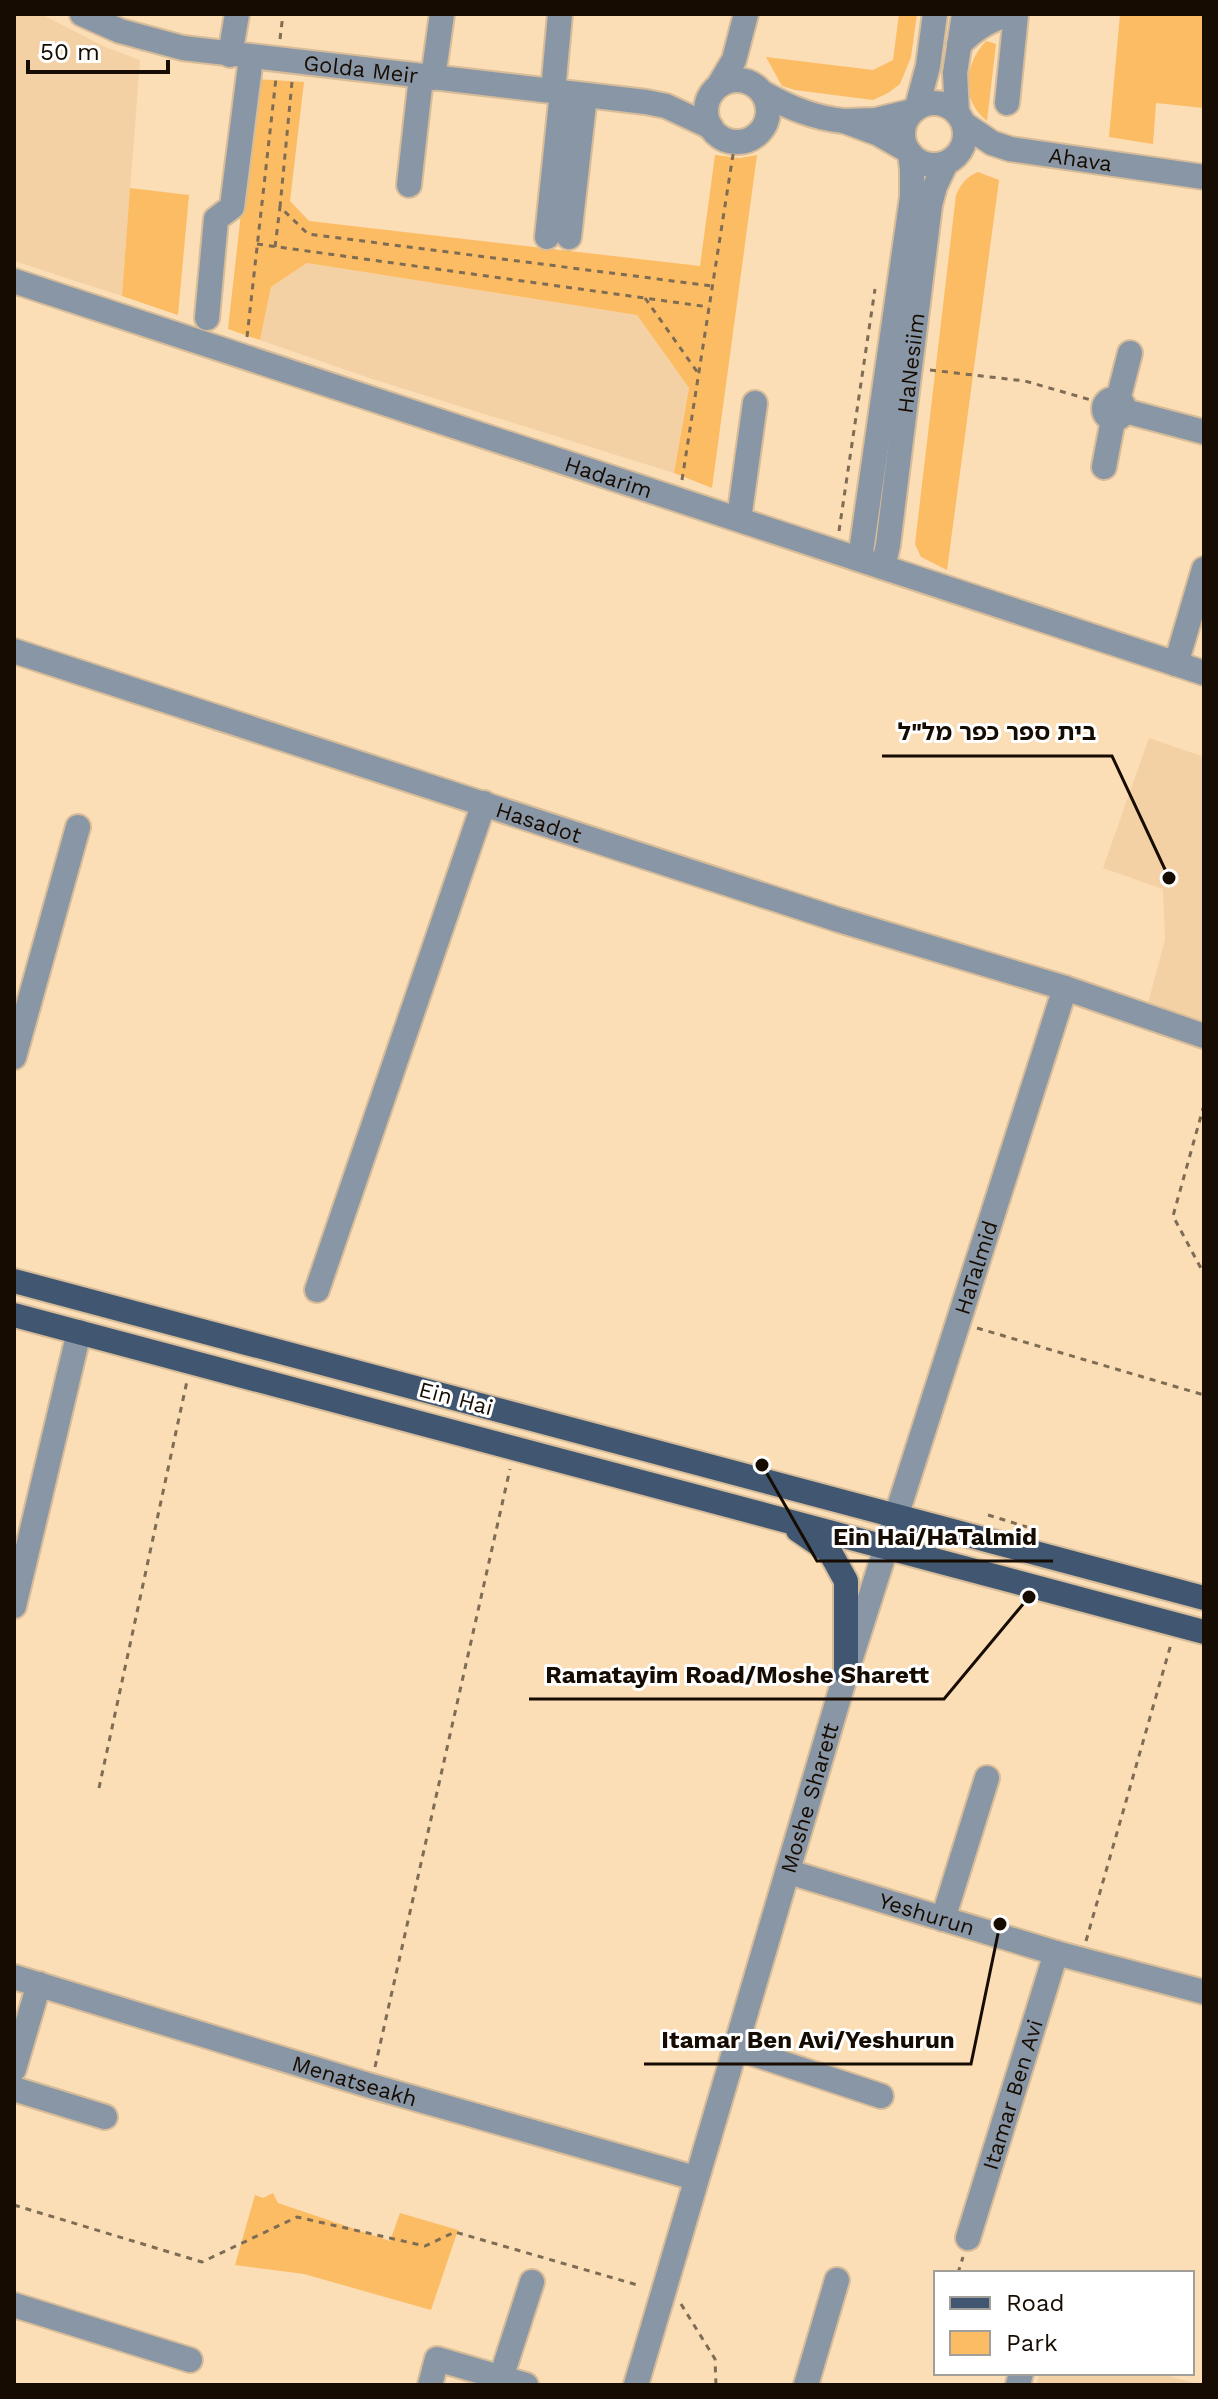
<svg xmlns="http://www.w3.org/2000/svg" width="1218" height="2399" font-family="'Work Sans','Noto Sans Hebrew',sans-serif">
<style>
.built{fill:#f4d1a5}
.green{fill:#fcbc63}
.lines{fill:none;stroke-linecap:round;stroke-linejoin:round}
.minor-casing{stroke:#d6bc99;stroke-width:28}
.major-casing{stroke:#d6bc99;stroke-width:28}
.path{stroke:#7f6c54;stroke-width:3;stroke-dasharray:6 6;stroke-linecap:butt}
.minor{stroke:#8996a5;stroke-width:24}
.major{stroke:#415771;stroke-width:24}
.labels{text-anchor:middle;stroke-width:6;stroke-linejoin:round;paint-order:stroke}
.street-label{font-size:22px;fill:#160c02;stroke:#fff}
.leader{fill:none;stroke:#160c02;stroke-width:3}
.callout-dot{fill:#160c02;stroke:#fff;stroke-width:3}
.callout-label{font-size:24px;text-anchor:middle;font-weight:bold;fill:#160c02;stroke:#fff;stroke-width:6;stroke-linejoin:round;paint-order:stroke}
</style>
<rect width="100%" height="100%" fill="#fbddb6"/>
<g class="built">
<polygon points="14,14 41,14 105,47 140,60 122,296 14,261"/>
<polygon points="307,263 637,315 689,388 674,473 369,378 260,340 271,287"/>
<polygon points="1149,738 1204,757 1204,1021 1148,1003 1165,940 1163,889 1103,868"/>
<polygon points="1040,2373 1158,2373 1201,2385 1036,2385"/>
</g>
<g class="green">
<polygon points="899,14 917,14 911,57 900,84 888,93 873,100 795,90 782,86 766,57 873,70 893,60"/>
<polygon points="1120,14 1204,14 1204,108 1156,103 1153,144 1109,137"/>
<path d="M986,41L996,44L987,121C960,100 964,64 986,41Z"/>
<polygon points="256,79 304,82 290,201 309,221 700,266 715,155 740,158 757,155 712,488 674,473 689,388 637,315 307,263 271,287 260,340 228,329"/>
<path d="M978,172L999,180L947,570L921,557L915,544L956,195C961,184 966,177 978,172Z"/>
<polygon points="130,188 189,195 178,315 122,296"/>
<polygon points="273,2193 278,2203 390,2241 400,2213 458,2230 431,2310 304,2274 235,2265 255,2195 263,2198"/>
</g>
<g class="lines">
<defs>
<g id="minor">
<path id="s1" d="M82,14L120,31L183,48L646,102L666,106L711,127"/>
<path d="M959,45C974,29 989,20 1010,14"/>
<polyline points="230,55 237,14"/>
<polyline points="433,78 442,14"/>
<circle cx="737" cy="111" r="31"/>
<polyline points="719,85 734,60 746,14"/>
<polyline points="553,91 560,14"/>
<path d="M763,93C790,108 814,118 844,121"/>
<circle cx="934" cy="134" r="31"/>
<polyline points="1007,103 1016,14"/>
<polyline points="917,107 928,66 935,14"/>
<polyline points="957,113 955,73 964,14"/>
<path id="s2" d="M964,124L992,143L1010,149L1204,177"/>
<polyline points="907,150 879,134 844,121 876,120 913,111"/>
<polyline points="409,185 421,77"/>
<polyline points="547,237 562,92"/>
<polyline points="569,237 585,95"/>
<path id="s3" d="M14,281L1204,673"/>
<polyline points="207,318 216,219 232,207 251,58"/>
<circle cx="1114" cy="409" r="10"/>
<polyline points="1118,400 1130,353"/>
<polyline points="1125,411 1204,432"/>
<polyline points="1104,467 1113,420"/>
<polyline points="739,519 755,403"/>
<polyline points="860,559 912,197 912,169 910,153"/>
<path id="s4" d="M883,567L888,545L930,205L935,186L946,163"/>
<path id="s5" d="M14,651L839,920L1065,988L1204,1036"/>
<polyline points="1176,664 1204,569"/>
<polyline points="14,1057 78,827"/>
<polyline points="317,1290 484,803"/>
<polyline points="14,1606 79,1332"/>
<path id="s6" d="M789,1872L1056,1953L1204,1992"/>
<polyline points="943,1919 987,1778"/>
<path id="s7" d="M14,1977L371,2086L695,2178"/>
<polyline points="736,2048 881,2096"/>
<polyline points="14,2069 39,1984"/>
<polyline points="14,2089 105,2117"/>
<path id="s8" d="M968,2238L1056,1953"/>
<polyline points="14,2305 190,2360"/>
<polyline points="501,2378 532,2282"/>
<polyline points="430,2385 437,2359 526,2385"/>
<path id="s9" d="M636,2385L846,1673L1065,988"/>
<polyline points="806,2385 837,2280"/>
<polyline points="1018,2385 1021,2373"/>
</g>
<g id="major">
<polyline points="14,1281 1204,1598"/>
<polyline points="14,1315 1204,1632"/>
<polyline points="798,1530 830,1552 846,1581 846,1673"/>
</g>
</defs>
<use href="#minor" class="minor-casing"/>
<use href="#major" class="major-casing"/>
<g class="path">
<polyline points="280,39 283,14"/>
<polyline points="292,82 280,207 308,234 712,286"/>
<polyline points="257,244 709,307"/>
<polyline points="275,247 280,207"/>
<polyline points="645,298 698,373"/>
<polyline points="247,337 276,78"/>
<polyline points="930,370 1025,381 1098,402"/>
<polyline points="682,480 735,142"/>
<polyline points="839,531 875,289"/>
<polyline points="1204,1105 1173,1216 1204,1274"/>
<polyline points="977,1328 1204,1395"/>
<polyline points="988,1515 1027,1527"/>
<polyline points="99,1788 187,1381"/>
<polyline points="1086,1941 1171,1644"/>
<polyline points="375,2067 510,1469"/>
<polyline points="14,2205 202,2262 297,2217 425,2246 455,2232 641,2286"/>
<polyline points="958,2273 963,2257"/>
<polyline points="681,2304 715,2359 716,2385"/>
</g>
<use href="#minor" class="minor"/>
<use href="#major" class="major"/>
</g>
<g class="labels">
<g class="street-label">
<text dy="8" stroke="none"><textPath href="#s1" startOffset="286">Golda Meir</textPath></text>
<text dy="8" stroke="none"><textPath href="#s2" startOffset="124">Ahava</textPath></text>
<text dy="8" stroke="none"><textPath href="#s4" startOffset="206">HaNesiim</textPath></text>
<text dy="8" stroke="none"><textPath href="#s3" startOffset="626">Hadarim</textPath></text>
<text dy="8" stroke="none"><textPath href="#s5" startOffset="552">Hasadot</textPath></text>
<text dy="8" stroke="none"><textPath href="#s9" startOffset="1168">HaTalmid</textPath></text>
<text transform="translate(456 1398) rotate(15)" y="8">Ein Hai</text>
<text dy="8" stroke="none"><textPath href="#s9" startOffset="612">Moshe Sharett</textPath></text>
<text dy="8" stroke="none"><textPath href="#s6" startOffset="144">Yeshurun</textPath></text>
<text dy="8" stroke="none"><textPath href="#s7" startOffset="356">Menatseakh</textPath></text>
<text dy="8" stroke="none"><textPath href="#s8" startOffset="150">Itamar Ben Avi</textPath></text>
</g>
</g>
<path class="leader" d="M1169 878L1112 756H882M762 1465L817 1561H1053M1029 1597L944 1699H529M1000 1924L971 2064H644"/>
<g class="callout-dot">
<circle cx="1169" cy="878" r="8"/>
<circle cx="762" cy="1465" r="8"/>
<circle cx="1029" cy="1597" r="8"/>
<circle cx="1000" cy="1924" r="8"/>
</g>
<g class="callout-label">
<text x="997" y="740">בית ספר כפר מל"ל</text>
<text x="935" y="1545">Ein Hai/HaTalmid</text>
<text x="737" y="1683">Ramatayim Road/Moshe Sharett</text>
<text x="808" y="2048">Itamar Ben Avi/Yeshurun</text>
</g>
<rect width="1218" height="2399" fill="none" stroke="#160c02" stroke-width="32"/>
<rect x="934" y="2271" width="260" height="104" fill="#ffffff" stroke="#a29e9a" stroke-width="2"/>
<rect x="950" y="2297" width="40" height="12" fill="#415771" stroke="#a29e9a" stroke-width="2"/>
<text x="1006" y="2311" font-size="24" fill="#160c02">Road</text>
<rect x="950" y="2331" width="40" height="24" fill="#fcbc63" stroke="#a29e9a" stroke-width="2"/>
<text x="1006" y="2351" font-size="24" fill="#160c02">Park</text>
<path d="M28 60v12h140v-12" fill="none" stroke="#160c02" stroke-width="4"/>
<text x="40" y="60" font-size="24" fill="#160c02" stroke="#ffffff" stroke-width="6" paint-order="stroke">50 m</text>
</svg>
